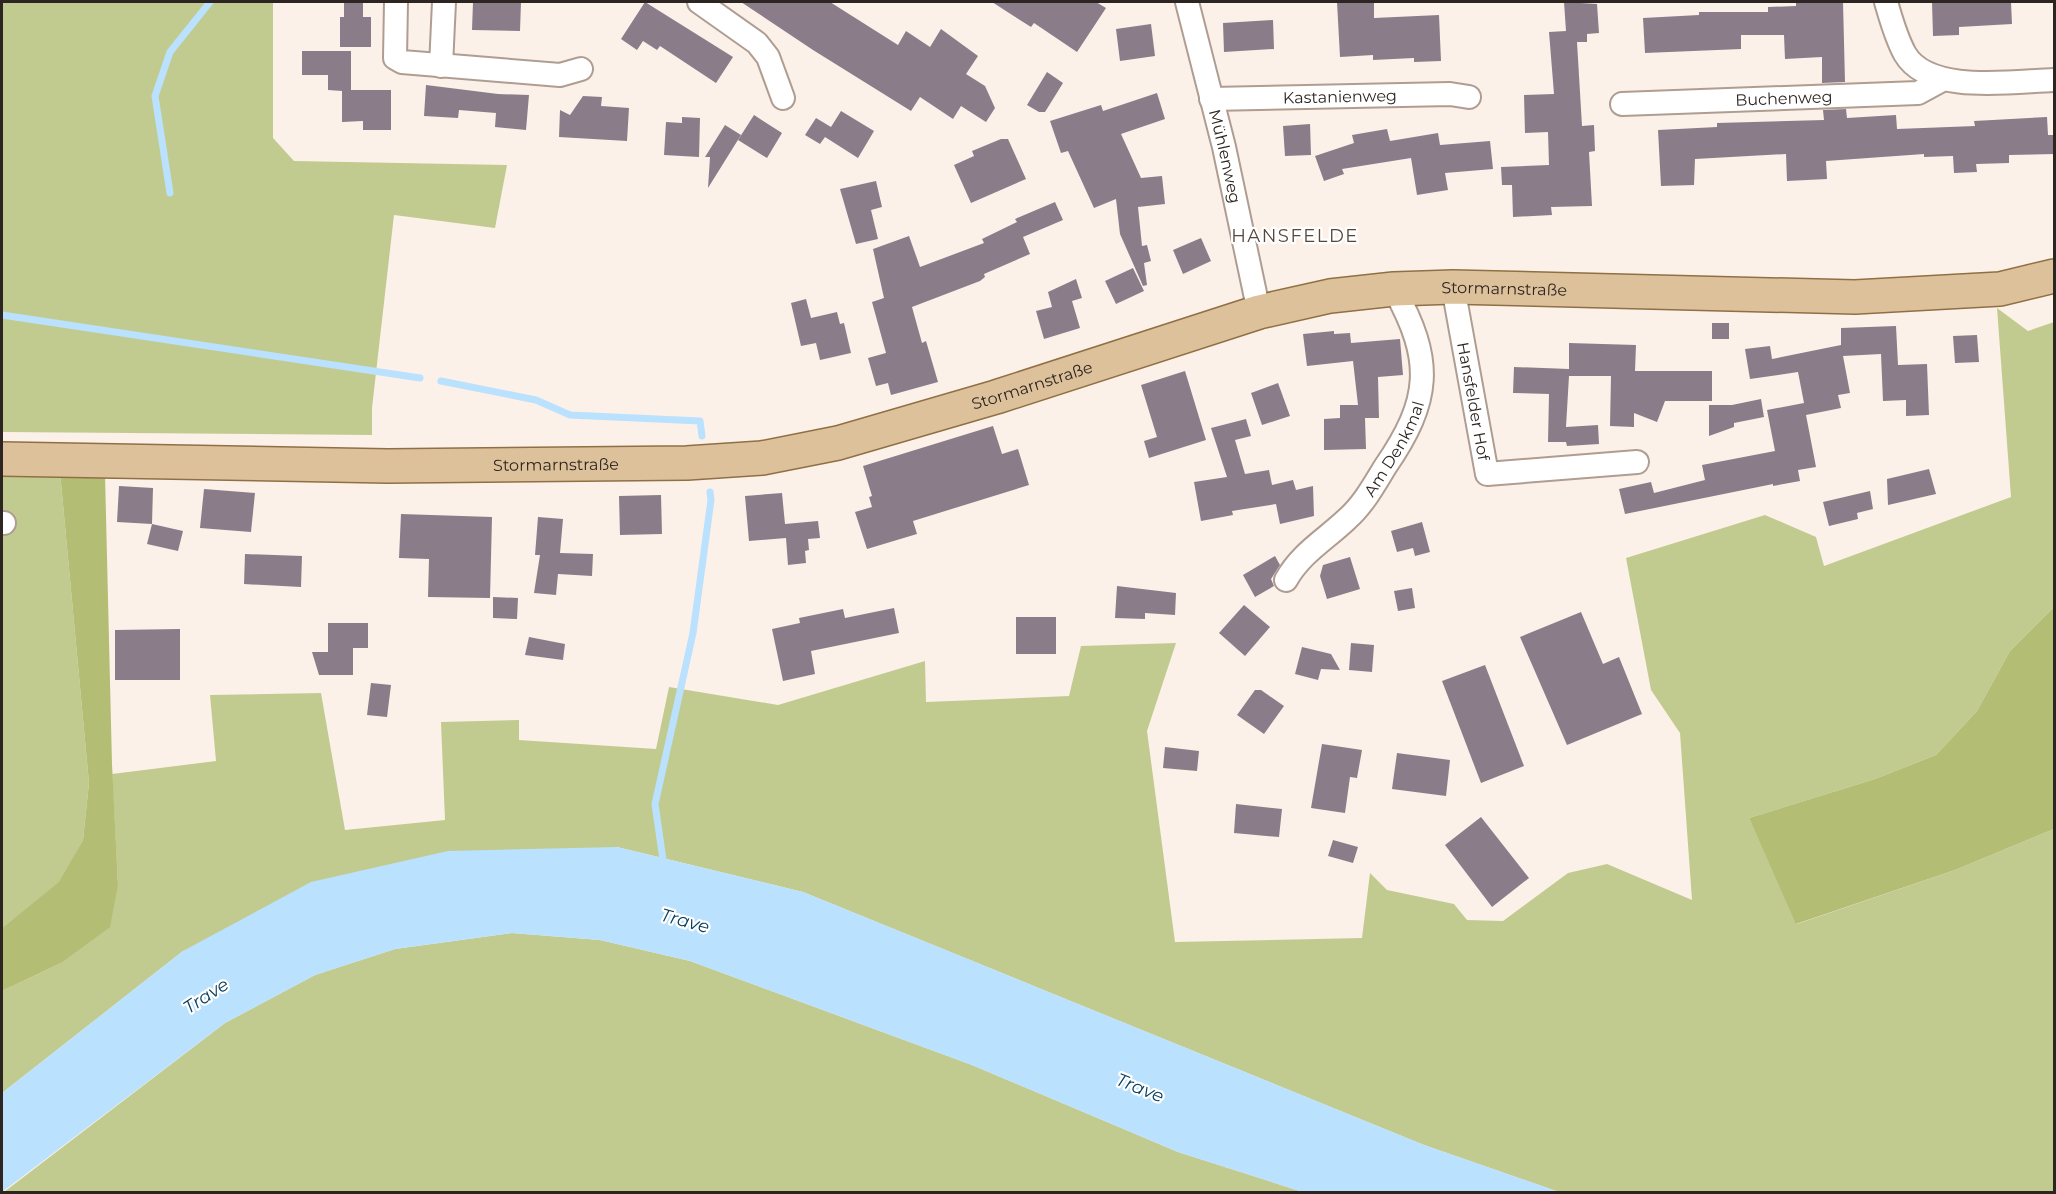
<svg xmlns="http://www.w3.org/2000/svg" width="2056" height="1194" font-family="Montserrat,sans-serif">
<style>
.green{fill:#c2cb8f}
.forest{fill:#b4bd74}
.water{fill:#bae1fe}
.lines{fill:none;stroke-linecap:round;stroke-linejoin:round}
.stream{stroke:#bae1fe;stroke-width:7}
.building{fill:#8b7c8a}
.street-casing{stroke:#af9d91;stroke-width:26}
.primary-casing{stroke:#906f45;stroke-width:36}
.street{stroke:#fff;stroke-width:22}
.primary{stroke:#ddc19b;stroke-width:33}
.labels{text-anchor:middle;stroke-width:4.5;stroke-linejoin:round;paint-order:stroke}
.street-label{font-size:16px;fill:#2c2521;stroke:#fff}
.neighbourhood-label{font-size:18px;letter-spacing:1.5px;fill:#56473d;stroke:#fff}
.water-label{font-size:18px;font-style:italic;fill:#0a405f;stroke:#fff}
</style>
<rect width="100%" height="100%" fill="#fcf1e9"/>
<g class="green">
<polygon points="2,2 273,2 273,138 294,161 507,165 495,228 394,215 372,408 372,435 2,432"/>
<polygon points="1997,308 2028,331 2054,322 2054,607 2010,651 1977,711 1936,755 1875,779 1749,818 1797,924 1955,870 2054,829 2054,1192 1559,1192 1424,1145 803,892 617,847 183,951 2,1093 2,991 61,963 118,885 112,774 216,761 210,695 321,693 345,830 445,820 441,722 519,720 519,740 656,749 669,687 778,705 925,661 926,702 1069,696 1081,646 1176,643 1147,731 1175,942 1362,938 1370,873 1387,890 1454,904 1467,920 1503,921 1568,873 1607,864 1692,900 1680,733 1651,690 1626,558 1765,515 1816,537 1824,566 2011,497"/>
<polygon points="2,471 60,472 89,783 83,840 60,882 2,928"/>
<polygon points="512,933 600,940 690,961 972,1065 1178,1152 1303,1192 4,1192 225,1023 315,975 395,949"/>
</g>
<g class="forest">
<polygon points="60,472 105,474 112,764 118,885 110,927 61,963 2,991 2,928 59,882 83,840 89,783"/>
<polygon points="2054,607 2054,829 1955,870 1796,924 1749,818 1875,779 1936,755 1977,711 2010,651"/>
</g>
<polygon class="water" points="617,847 803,892 1424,1145 1559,1192 1303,1192 1178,1152 972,1065 690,961 600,940 512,933 395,949 315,975 225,1023 2,1192 2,1093 183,951 311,882 448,851"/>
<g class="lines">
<g class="stream">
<polyline points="170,193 155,96 170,52 210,2"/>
<polyline points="2,315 420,378"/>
<polyline points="441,381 536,400 570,415 700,421 702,436"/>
<polyline points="664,867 655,804 693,633 711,500 710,492"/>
</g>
</g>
<g class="building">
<polygon points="344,2 363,2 363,17 371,17 371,47 340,47 340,17 344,17"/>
<polygon points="473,2 521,2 520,31 472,30"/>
<polygon points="645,2 733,57 716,83 660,46 657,50 643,41 637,50 621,39"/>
<polygon points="741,2 830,2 898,45 906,31 930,47 941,29 978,56 966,74 985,86 995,108 986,122 961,106 953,119 920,97 911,111 813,50"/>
<polygon points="992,2 1096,2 1106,8 1077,52 1034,23 1031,27"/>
<polygon points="1337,2 1374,2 1374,18 1439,15 1441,61 1414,62 1414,58 1373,60 1373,55 1340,57"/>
<polygon points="1564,2 1597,4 1599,33 1587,34 1587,42 1577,42 1582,126 1594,125 1595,151 1589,152 1592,206 1551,207 1552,215 1513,217 1512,185 1502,185 1501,167 1549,165 1548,132 1525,133 1524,95 1554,94 1549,32 1566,31"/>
<polygon points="1796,2 1843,2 1845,82 1822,83 1822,57 1785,59 1784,35 1741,35 1741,49 1645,53 1643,18 1699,15 1699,12 1768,12 1768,7 1796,6"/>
<polygon points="1932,2 2011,2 2012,24 1959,27 1959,35 1933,36"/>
<polygon points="1273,20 1274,49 1224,52 1223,23"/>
<polygon points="1151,24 1155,56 1120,61 1116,29"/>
<polygon points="302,51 351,51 351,90 391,90 391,130 363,130 363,121 342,122 342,91 328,90 328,75 302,75"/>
<polygon points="1047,72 1063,83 1045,112 1039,112 1027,105"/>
<polygon points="426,85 498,94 529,95 526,130 495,127 496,113 459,110 458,118 424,116"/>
<polygon points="1157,93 1165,119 1121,134 1141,178 1162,176 1165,204 1138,207 1142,246 1147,245 1151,261 1144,263 1147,285 1143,286 1120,234 1116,199 1094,208 1068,151 1061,153 1050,121 1101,105 1103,111"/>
<polygon points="583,96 602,97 601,106 629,108 627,141 559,137 560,110 570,115"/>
<polygon points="1846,109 1847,118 1896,115 1897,129 1975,126 1974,121 2047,117 2048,135 2055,135 2055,154 2009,155 2009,163 1976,164 1977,172 1954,173 1953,156 1924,157 1924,154 1826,161 1827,179 1787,181 1786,154 1695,159 1694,185 1661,186 1658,130 1717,127 1717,123 1824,120 1823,110"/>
<polygon points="841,111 874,131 858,158 825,137 820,144 805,135 816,118 831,127 826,135"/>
<polygon points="754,115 782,133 767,158 738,140"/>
<polygon points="682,117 700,118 699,157 664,155 666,122 682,123"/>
<polygon points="1310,124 1311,155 1285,156 1283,126"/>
<polygon points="725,125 741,135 708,188 710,157 705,157"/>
<polygon points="1387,129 1390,141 1438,133 1440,145 1490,141 1493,169 1445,173 1448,190 1417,195 1411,158 1342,169 1344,174 1324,181 1315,156 1354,143 1352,135"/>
<polygon points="1001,139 1008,139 1026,179 971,203 954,165 974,156 972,151"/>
<polygon points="876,181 882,207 871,210 878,239 856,244 840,189"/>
<polygon points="1055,202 1063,220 1023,237 1030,254 984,274 985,277 980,281 912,307 922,343 926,341 938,382 891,395 888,383 876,386 868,358 886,353 872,302 884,298 873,249 909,236 920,267 984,243 982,239 1017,222 1015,219"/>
<polygon points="1201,238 1211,261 1183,274 1173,250"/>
<polygon points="1133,268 1144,291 1116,304 1105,281"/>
<polygon points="1076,279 1082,298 1072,301 1080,328 1044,339 1036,311 1052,307 1048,292"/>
<polygon points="806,299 811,318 837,312 840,324 844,323 851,353 820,360 816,343 801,346 791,303"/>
<rect x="1712" y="323" width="17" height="16"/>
<polygon points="1896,326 1898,365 1927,364 1929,415 1906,416 1906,400 1883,401 1881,354 1843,356 1850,393 1838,395 1841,408 1806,415 1816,467 1798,470 1800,481 1773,486 1773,484 1625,514 1619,489 1651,482 1654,493 1705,480 1702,465 1775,451 1767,410 1804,403 1798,372 1750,379 1745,349 1770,346 1772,359 1841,345 1841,328"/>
<polygon points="1334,331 1334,334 1350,333 1351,343 1400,339 1403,375 1378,377 1379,418 1365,418 1366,449 1324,450 1324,419 1340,418 1340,405 1358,405 1353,361 1307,366 1303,334"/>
<polygon points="1977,335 1979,362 1955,363 1953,336"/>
<polygon points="1569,343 1636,345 1635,371 1712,371 1712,401 1665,401 1657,422 1634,413 1634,427 1610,426 1611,376 1569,376 1566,427 1598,425 1599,444 1567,446 1566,442 1548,442 1549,394 1513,393 1514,367 1569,369 1569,374"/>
<polygon points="1185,371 1206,440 1149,458 1144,441 1157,437 1141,385"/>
<polygon points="1278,383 1290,416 1262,425 1251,393"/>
<polygon points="1761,399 1764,417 1734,423 1734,427 1709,436 1709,405 1732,405"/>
<polygon points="1246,419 1251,436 1235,440 1245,474 1269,470 1272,485 1293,480 1296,490 1313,486 1314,516 1280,524 1276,504 1232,511 1233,515 1201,521 1194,482 1227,477 1211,428"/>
<polygon points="993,426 1002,454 1018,449 1029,485 913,521 917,534 867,549 855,512 872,507 869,497 872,496 863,466"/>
<polygon points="1929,469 1936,494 1888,505 1887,479"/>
<polygon points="119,486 153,488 152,524 117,522"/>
<polygon points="204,489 255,493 251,532 200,528"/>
<polygon points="1870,491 1873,509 1857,513 1858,519 1829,526 1823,502"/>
<polygon points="782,493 785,524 818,521 820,538 808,539 809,550 805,551 806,563 788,565 786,538 749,541 745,496"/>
<polygon points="661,495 662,534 620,535 619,496"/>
<polygon points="401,514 492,517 490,598 428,597 429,559 399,558"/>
<polygon points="538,517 563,519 560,553 593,554 592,576 558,574 556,595 534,593 540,555 535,555"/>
<polygon points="1422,522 1430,552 1415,556 1413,548 1397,552 1391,531"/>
<polygon points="152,524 183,531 178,551 147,544"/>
<polygon points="245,554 302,556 301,587 244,584"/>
<polygon points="1275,556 1280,565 1271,579 1274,586 1255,597 1243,575"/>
<polygon points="1350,557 1360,589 1327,599 1320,576 1323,565"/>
<polygon points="1117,586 1176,593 1175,615 1145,613 1145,619 1115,618"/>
<polygon points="1412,588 1415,608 1398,611 1394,591"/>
<polygon points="493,597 518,598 517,619 493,618"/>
<polygon points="1244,605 1270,627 1245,656 1219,633"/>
<polygon points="894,608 899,633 811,651 815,674 783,681 772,629 800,623 799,618 843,609 845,618"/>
<polygon points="1581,612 1603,664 1619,657 1642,714 1567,745 1520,637"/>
<rect x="1016" y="617" width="40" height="37"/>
<polygon points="328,623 368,623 368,648 353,648 353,675 319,675 312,652 328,652"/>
<polygon points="180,629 180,680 115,680 115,630"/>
<polygon points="529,637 565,644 563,660 525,655"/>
<polygon points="1351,643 1374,645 1372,672 1349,670"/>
<polygon points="1302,647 1331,654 1340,670 1321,669 1318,680 1295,674"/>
<polygon points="1485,665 1524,766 1481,783 1442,681"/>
<polygon points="371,683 391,685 387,717 367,715"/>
<polygon points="1255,690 1261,690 1284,706 1264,734 1237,715"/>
<polygon points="1322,744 1362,750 1357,778 1350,777 1345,813 1311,808"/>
<polygon points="1165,747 1199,751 1197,771 1163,768"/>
<polygon points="1397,753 1450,760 1446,796 1392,789"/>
<polygon points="1236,804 1282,809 1279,837 1234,833"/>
<polygon points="1481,817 1529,878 1492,907 1445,845"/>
<polygon points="1333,840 1358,847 1353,863 1328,856"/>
</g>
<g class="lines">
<defs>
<g id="street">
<polyline points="396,2 395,58 402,62 560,75 581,69"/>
<polyline points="699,2 757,43 768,57 783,98"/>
<path id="s1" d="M1187,2L1224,147L1259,312"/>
<path d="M1886,2C1891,19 1896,38 1905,54C1929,95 2014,81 2054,80"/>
<polyline points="441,66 444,2"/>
<path id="s2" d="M1211,99L1450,94L1469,97"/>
<path id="s3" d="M1622,104L1918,93L1942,80"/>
<path id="s4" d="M1453,287L1487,474L1637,462"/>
<polyline points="2,523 4,523"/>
<path id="s5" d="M1286,580C1301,553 1325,540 1347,519C1363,505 1374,485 1385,467C1431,400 1434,361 1394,289"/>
</g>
<g id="primary">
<path id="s6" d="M2,459L388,466L687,463L762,458L838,443L996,397L1259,312L1330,296L1394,289L1453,287L1855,297L2000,289L2054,276"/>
</g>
</defs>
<use href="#street" class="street-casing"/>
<use href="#primary" class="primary-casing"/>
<use href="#street" class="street"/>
<use href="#primary" class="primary"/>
</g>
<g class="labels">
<g class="street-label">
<text dy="6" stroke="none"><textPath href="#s2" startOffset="129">Kastanienweg</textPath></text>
<text dy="6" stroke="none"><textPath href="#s3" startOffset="162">Buchenweg</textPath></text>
<text dy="6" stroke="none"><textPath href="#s1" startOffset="159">Mühlenweg</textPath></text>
<text dy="6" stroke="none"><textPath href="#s6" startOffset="1526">Stormarnstraße</textPath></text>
<text dy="6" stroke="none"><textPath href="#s6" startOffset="1040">Stormarnstraße</textPath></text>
<text dy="6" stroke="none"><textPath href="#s4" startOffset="116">Hansfelder Hof</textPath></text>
<text dy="6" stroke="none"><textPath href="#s5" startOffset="172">Am Denkmal</textPath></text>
<text dy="6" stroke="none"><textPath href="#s6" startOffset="554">Stormarnstraße</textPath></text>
</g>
<g class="neighbourhood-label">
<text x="1295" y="242">HANSFELDE</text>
</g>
<g class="water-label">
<text transform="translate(685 921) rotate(15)" y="6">Trave</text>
<text transform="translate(206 996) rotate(-33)" y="6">Trave</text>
<text transform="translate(1140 1088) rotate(22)" y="6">Trave</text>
</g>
</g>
<rect width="2056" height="1194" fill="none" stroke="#2c2521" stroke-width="6"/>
</svg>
